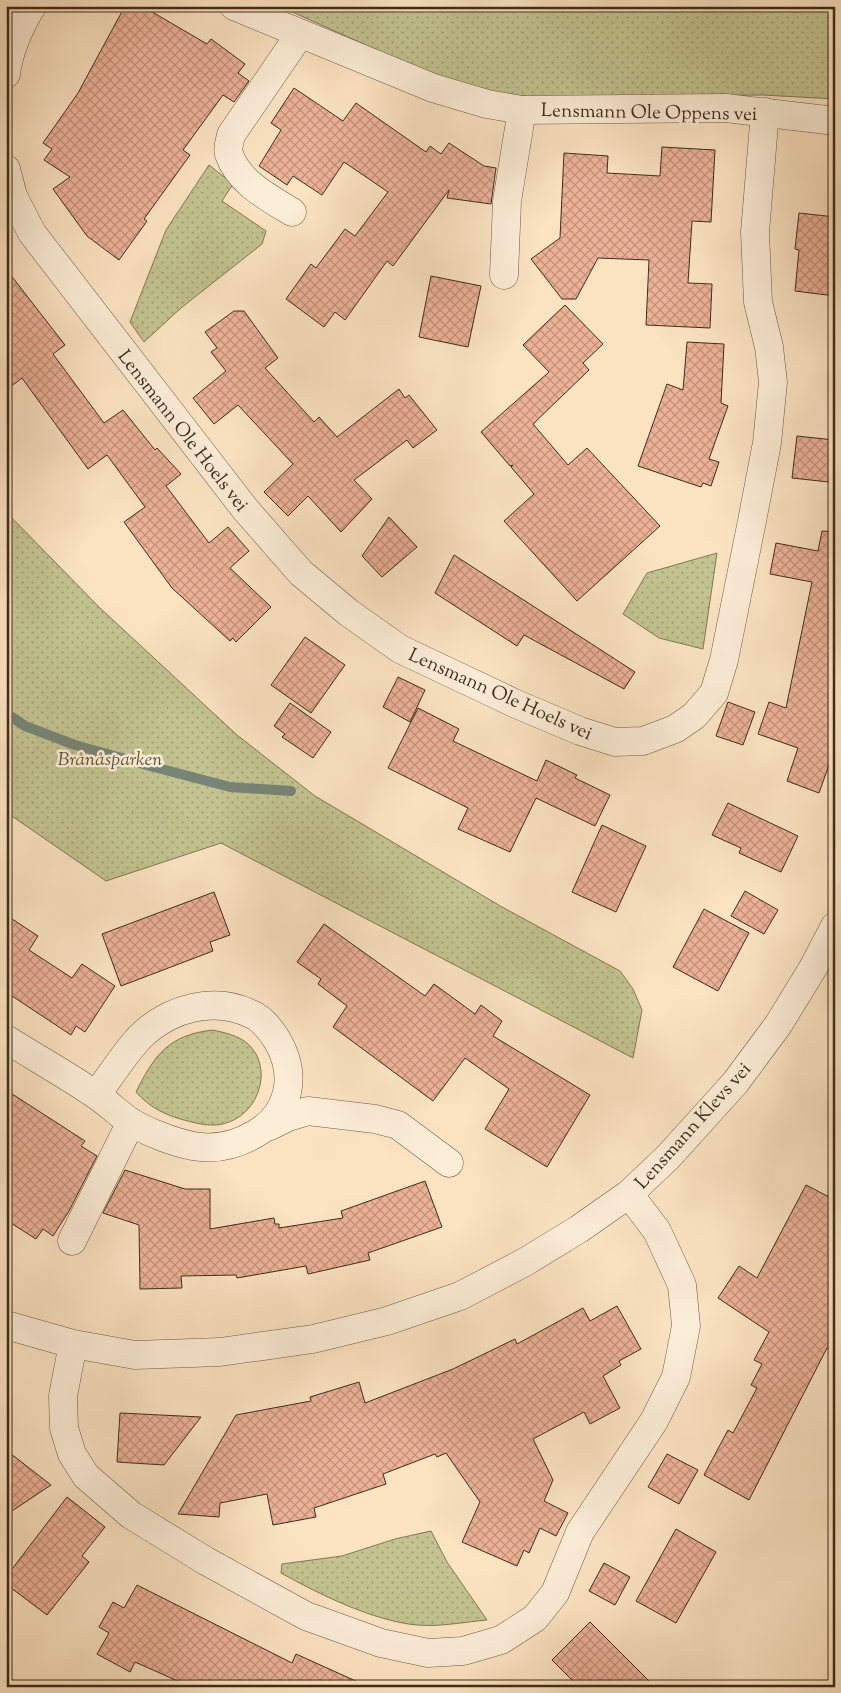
<svg xmlns="http://www.w3.org/2000/svg" width="841" height="1693" font-family="'Sorts Mill Goudy',serif">
<style>
.park{fill:url(#park-dots);stroke:#807854}
.lines{fill:none;stroke-linecap:round;stroke-linejoin:round}
.stream{stroke:#788476;stroke-width:10}
.building{fill:url(#building-cross-hatch);stroke:#3e2d19}
.minor-casing{stroke:#6d5a43;stroke-width:29}
.minor{stroke:#fcedd7;stroke-width:28}
.labels{text-anchor:middle;stroke-width:5;stroke-linejoin:round;paint-order:stroke}
.street-label{font-size:19px;fill:#3e2d19;stroke:#fcedd7}
.park-label{font-size:19px;font-style:italic;fill:#5f5237;stroke:#fcedd7}
</style>
<defs>
<pattern id="park-dots" width="8" height="8" patternUnits="userSpaceOnUse" patternTransform="scale(1.25)"><rect width="8" height="8" fill="#c2c390"/><path d="M2 2h.1M6 6h.1" fill="none" stroke="#9f9f75" stroke-width="1.8" stroke-linecap="round"/></pattern>
<pattern id="building-cross-hatch" width="8" height="8" patternUnits="userSpaceOnUse" patternTransform="scale(1.25)"><rect width="8" height="8" fill="#edb198"/><path d="M0 0l8 8M0 8l8-8" fill="none" stroke="#c1907b"/></pattern>
</defs>
<rect width="100%" height="100%" fill="#fbe3c2"/>
<filter id="stains"><feTurbulence type="fractalNoise" baseFrequency=".004" numOctaves="4"/><feColorMatrix values="0 0 0 0 .2 0 0 0 0 .09 0 0 0 0 .02 0 0 0 .5 -.17"/></filter>
<radialGradient id="worn" r=".72"><stop offset=".6" stop-color="#630" stop-opacity="0"/><stop offset="1" stop-color="#630" stop-opacity=".3"/></radialGradient>
<g class="park">
<polygon points="279,6 835,6 835,99 763,95 505,97 417,68"/>
<polygon points="209,165 233,184 222,201 266,231 262,244 181,308 144,342 130,322 166,230"/>
<polygon points="6,512 100,608 237,735 315,796 502,907 620,971 633,989 642,1010 633,1058 221,843 106,881 6,812"/>
<polygon points="717,553 703,649 659,638 623,614 647,573"/>
<path d="M213,1030C225,1033 238,1035 248,1044C273,1067 260,1111 229,1122C214,1128 199,1124 184,1120C165,1115 149,1107 136,1092C155,1054 169,1035 213,1030Z"/>
<path d="M431,1531L447,1562L487,1620C464,1622 440,1627 417,1625C373,1621 319,1594 281,1573L282,1564L342,1556L395,1539Z"/>
</g>
<g class="lines">
<polyline class="stream" points="6,713 25,726 75,745 150,766 230,787 291,791"/>
</g>
<g class="building">
<polygon points="125,6 142,6 207,44 211,39 245,64 238,73 249,81 234,102 223,95 183,150 190,155 144,219 147,221 119,260 87,236 53,189 70,177 44,160 52,149 43,143 78,93"/>
<polygon points="294,88 343,121 356,103 426,152 430,146 441,154 449,143 484,166 496,168 491,204 447,198 449,190 393,266 387,261 345,320 335,312 324,327 286,299 311,264 316,268 345,229 355,236 388,192 344,162 322,195 293,176 287,185 259,166 281,130 271,123"/>
<polygon points="662,147 715,150 711,222 692,221 688,283 712,284 710,328 646,325 649,260 598,258 576,299 562,299 531,259 560,238 564,153 608,156 607,173 660,176"/>
<polygon points="799,213 835,217 835,296 795,291 799,250 795,249"/>
<polygon points="6,269 65,345 53,354 104,423 123,410 155,450 157,448 181,474 166,486 209,543 228,527 249,551 230,568 271,607 236,642 233,638 230,641 172,588 124,522 145,507 107,455 88,469 22,378 6,390"/>
<polygon points="431,276 481,286 468,347 419,337"/>
<polygon points="565,305 603,344 583,363 589,370 533,424 568,465 587,448 660,526 577,601 504,521 534,494 511,467 513,465 510,466 481,432 549,372 523,345"/>
<polygon points="234,311 244,311 278,358 265,368 314,422 319,417 337,437 399,389 405,398 409,395 437,430 413,448 407,440 354,480 372,499 341,532 308,496 288,516 264,492 293,464 238,405 214,424 193,398 226,371 211,352 217,348 205,332"/>
<polygon points="687,342 724,344 721,403 728,406 709,459 719,462 711,486 703,483 701,487 638,466 667,384 683,390"/>
<polygon points="797,436 834,440 829,482 792,478"/>
<polygon points="389,517 417,547 382,577 362,556"/>
<polygon points="822,531 835,532 835,748 819,793 787,781 798,748 758,734 769,702 786,708 812,582 770,574 776,543 818,551"/>
<polygon points="454,555 635,672 624,689 524,635 517,646 435,593"/>
<polygon points="305,637 345,665 311,713 271,685"/>
<polygon points="398,677 425,690 410,722 383,707"/>
<polygon points="728,702 755,712 743,745 716,736"/>
<polygon points="290,703 331,732 313,758 282,737 285,734 274,726"/>
<polygon points="418,708 459,729 453,741 537,781 546,760 577,775 575,778 610,795 595,826 536,798 510,852 458,829 468,808 388,768"/>
<polygon points="728,803 798,836 781,872 739,853 741,848 712,835"/>
<polygon points="602,825 646,846 616,912 572,892"/>
<polygon points="745,891 778,910 764,934 731,916"/>
<polygon points="214,892 230,935 210,942 213,951 121,986 102,934"/>
<polygon points="704,909 749,933 718,991 673,967"/>
<polygon points="6,915 38,936 29,950 72,978 82,964 115,986 85,1032 76,1026 71,1035 6,992"/>
<polygon points="324,924 425,996 434,984 475,1014 481,1005 502,1021 493,1036 590,1095 547,1167 485,1129 509,1089 465,1058 433,1101 333,1027 347,1006 318,984 321,979 297,962"/>
<polygon points="6,1090 85,1141 81,1146 97,1156 69,1211 53,1236 43,1229 36,1239 6,1220"/>
<polygon points="125,1170 185,1189 210,1189 210,1229 274,1218 275,1224 279,1224 279,1228 343,1218 341,1211 425,1181 442,1227 368,1253 370,1260 308,1274 306,1266 237,1278 236,1275 181,1276 182,1288 140,1289 139,1225 103,1213"/>
<polygon points="806,1185 835,1200 835,1352 827,1348 749,1500 704,1475 728,1430 733,1433 757,1388 751,1385 762,1364 754,1360 769,1332 718,1298 739,1266 757,1278"/>
<polygon points="617,1306 641,1349 619,1361 621,1365 603,1376 620,1408 590,1424 584,1412 533,1439 553,1480 544,1501 568,1513 556,1536 540,1528 529,1553 524,1550 517,1566 462,1542 480,1502 446,1453 437,1457 435,1454 383,1474 386,1484 314,1508 316,1517 273,1525 267,1494 220,1503 219,1517 178,1514 236,1415 311,1401 310,1397 359,1382 365,1403 453,1369 515,1339 517,1344 583,1308 590,1321"/>
<polygon points="120,1413 201,1417 164,1465 117,1462"/>
<polygon points="6,1450 51,1485 6,1515"/>
<polygon points="667,1454 698,1470 679,1504 648,1487"/>
<polygon points="67,1497 105,1527 82,1556 89,1562 47,1615 6,1584 6,1577"/>
<polygon points="676,1529 716,1552 676,1623 636,1601"/>
<polygon points="604,1563 630,1577 615,1605 589,1591"/>
<polygon points="137,1585 292,1663 296,1654 369,1687 191,1687 135,1662 130,1672 97,1654 109,1633 99,1627 113,1602 124,1608"/>
<polygon points="590,1622 655,1687 579,1687 552,1660"/>
</g>
<g class="lines">
<defs>
<g id="minor">
<polyline points="234,6 433,88 487,104 522,110 726,108 835,121"/>
<path d="M6,74C9,50 20,26 32,6"/>
<polyline points="6,169 13,196 32,233 245,509 301,573 349,613 400,649 514,703 580,731 615,742 643,741 675,729 694,716 714,693 724,660 752,521 767,443 773,382 769,347 758,302 755,232 765,112"/>
<path d="M292,212C269,198 238,182 229,154C227,149 230,141 231,135L300,34"/>
<polyline points="504,275 507,201 522,110"/>
<path d="M6,1039C36,1058 67,1075 96,1095C108,1103 118,1113 129,1121C147,1132 173,1142 193,1146C215,1150 236,1145 255,1134C290,1114 298,1075 277,1040C271,1030 261,1018 251,1014C214,996 171,1008 142,1035C125,1052 111,1076 96,1095"/>
<polyline points="270,1126 288,1117 308,1111 375,1119 398,1125 449,1163"/>
<polyline points="72,1241 131,1122"/>
<polyline points="6,1325 73,1344 135,1355 220,1352 313,1339 387,1321 460,1296 525,1262 579,1229 629,1194 668,1157 735,1083 778,1025 813,968 835,926"/>
<polyline points="73,1344 63,1396 64,1428 72,1454 86,1476 131,1515 206,1561 306,1616 381,1643 428,1653 463,1651 501,1640 535,1618 555,1593 580,1532 654,1421 676,1377 686,1326 682,1285 657,1231 629,1194"/>
</g>
</defs>
<use href="#minor" class="minor-casing"/>
<use href="#minor" class="minor"/>
</g>
<g class="labels">
<g class="street-label">
<text transform="translate(649 111) rotate(1)" y="7">Lensmann Ole Oppens vei</text>
<text transform="translate(184 430) rotate(52)" y="7">Lensmann Ole Hoels vei</text>
<text transform="translate(501 693) rotate(24)" y="7">Lensmann Ole Hoels vei</text>
<text transform="translate(692 1125) rotate(-48)" y="7">Lensmann Klevs vei</text>
</g>
<g class="park-label">
<text x="110" y="765">Brånåsparken</text>
</g>
</g>
<rect width="841" height="1693" fill="none" stroke="#fbe3c2" stroke-width="25"/>
<rect x="8" y="8" width="826" height="1678" fill="none" stroke="#3e2d19" stroke-width="2.5"/>
<rect x="12" y="12" width="816" height="1668" fill="none" stroke="#3e2d19"/>
<rect width="100%" height="100%" filter="url(#stains)"/>
<rect width="100%" height="100%" fill="url(#worn)"/>
</svg>
